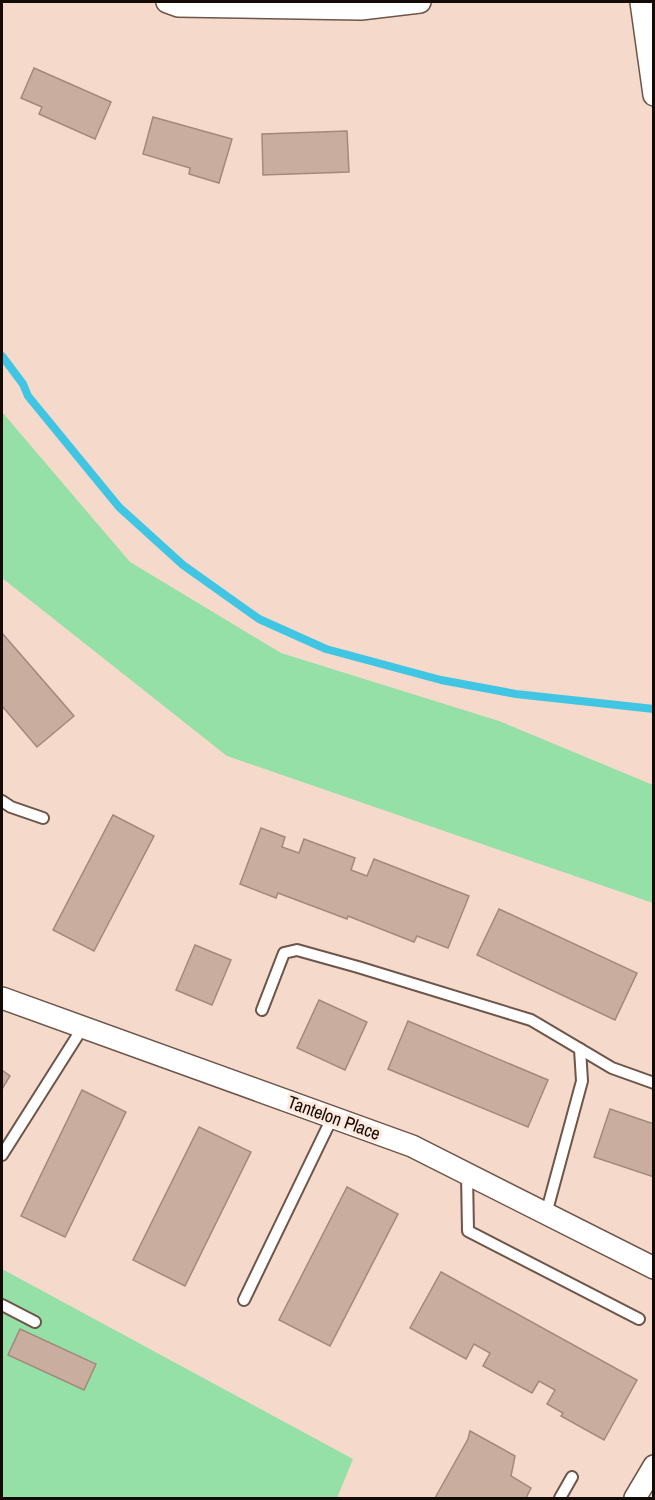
<svg xmlns="http://www.w3.org/2000/svg" width="655" height="1500" font-family="'Archivo Narrow',sans-serif">
<style>
.grass{fill:#94e0a7}
.lines{fill:none;stroke-linecap:round;stroke-linejoin:round}
.stream{stroke:#40c5e3;stroke-width:8}
.building{fill:#c9aea0;stroke:#a3897c;stroke-width:1.5}
.lane-casing{stroke:#6d5549;stroke-width:14}
.street-casing{stroke:#6d5549;stroke-width:24}
.lane{stroke:#fff;stroke-width:10}
.street{stroke:#fff;stroke-width:21}
.labels{text-anchor:middle;stroke-width:6;stroke-linejoin:round;paint-order:stroke}
.street-label{font-size:18px;fill:#140b07;stroke:#fee7db}
</style>
<rect width="100%" height="100%" fill="#f5d9ca"/>
<g class="grass">
<polygon points="2,412 130,562 281,653 499,721 653,785 653,903 227,756 2,578"/>
<polygon points="2,1269 353,1459 337,1498 2,1498"/>
</g>
<g class="lines">
<polyline class="stream" points="2,356 23,384 28,396 119,507 183,565 259,619 326,649 441,680 516,694 654,709"/>
</g>
<g class="building">
<polygon points="34,68 111,102 95,139 39,114 42,107 21,98"/>
<polygon points="153,117 232,139 219,183 189,174 190,168 143,154"/>
<polygon points="347,131 349,172 263,175 262,134"/>
<polygon points="2,633 74,716 37,747 2,706"/>
<polygon points="113,815 154,836 94,951 53,930"/>
<polygon points="261,828 285,837 282,847 299,853 304,839 355,858 351,870 367,876 374,859 469,896 448,948 417,936 414,942 348,916 347,919 278,893 276,898 240,884"/>
<polygon points="499,909 637,973 615,1020 477,955"/>
<polygon points="195,945 231,960 212,1005 176,990"/>
<polygon points="319,1000 367,1022 345,1070 297,1048"/>
<polygon points="408,1021 548,1080 528,1127 388,1069"/>
<polygon points="2,1070 10,1076 2,1089"/>
<polygon points="82,1090 126,1112 65,1237 21,1216"/>
<polygon points="610,1109 654,1124 654,1177 594,1157"/>
<polygon points="199,1127 251,1152 185,1286 133,1260"/>
<polygon points="347,1187 398,1214 330,1346 279,1320"/>
<polygon points="441,1272 637,1380 604,1440 561,1416 563,1413 547,1404 555,1390 539,1381 532,1393 483,1366 490,1353 474,1344 466,1359 410,1328"/>
<polygon points="20,1329 96,1364 84,1390 8,1355"/>
<polygon points="470,1431 515,1456 511,1476 531,1488 526,1498 435,1498 468,1439"/>
</g>
<g class="lines">
<defs>
<g id="lane">
<polyline points="2,801 11,807 43,818"/>
<polyline points="262,1010 284,953 297,950 358,967 531,1020 580,1049 582,1081 546,1214"/>
<polyline points="580,1049 612,1068 654,1083"/>
<polyline points="2,1155 83,1027"/>
<polyline points="467,1174 468,1231 639,1319"/>
<polyline points="244,1300 332,1118"/>
<polyline points="2,1305 35,1322"/>
<polyline points="560,1498 572,1477"/>
</g>
<g id="street">
<polyline points="167,2 178,6 361,9 420,2"/>
<polyline points="641,2 654,95"/>
<polyline points="2,998 412,1146 654,1268"/>
<polyline points="635,1498 654,1466"/>
</g>
</defs>
<use href="#lane" class="lane-casing"/>
<use href="#street" class="street-casing"/>
<use href="#lane" class="lane"/>
<use href="#street" class="street"/>
</g>
<g class="labels">
<g class="street-label">
<text transform="translate(334 1118) rotate(20)" y="6">Tantelon Place</text>
</g>
</g>
<rect width="655" height="1500" fill="none" stroke="#140b07" stroke-width="6"/>
</svg>
